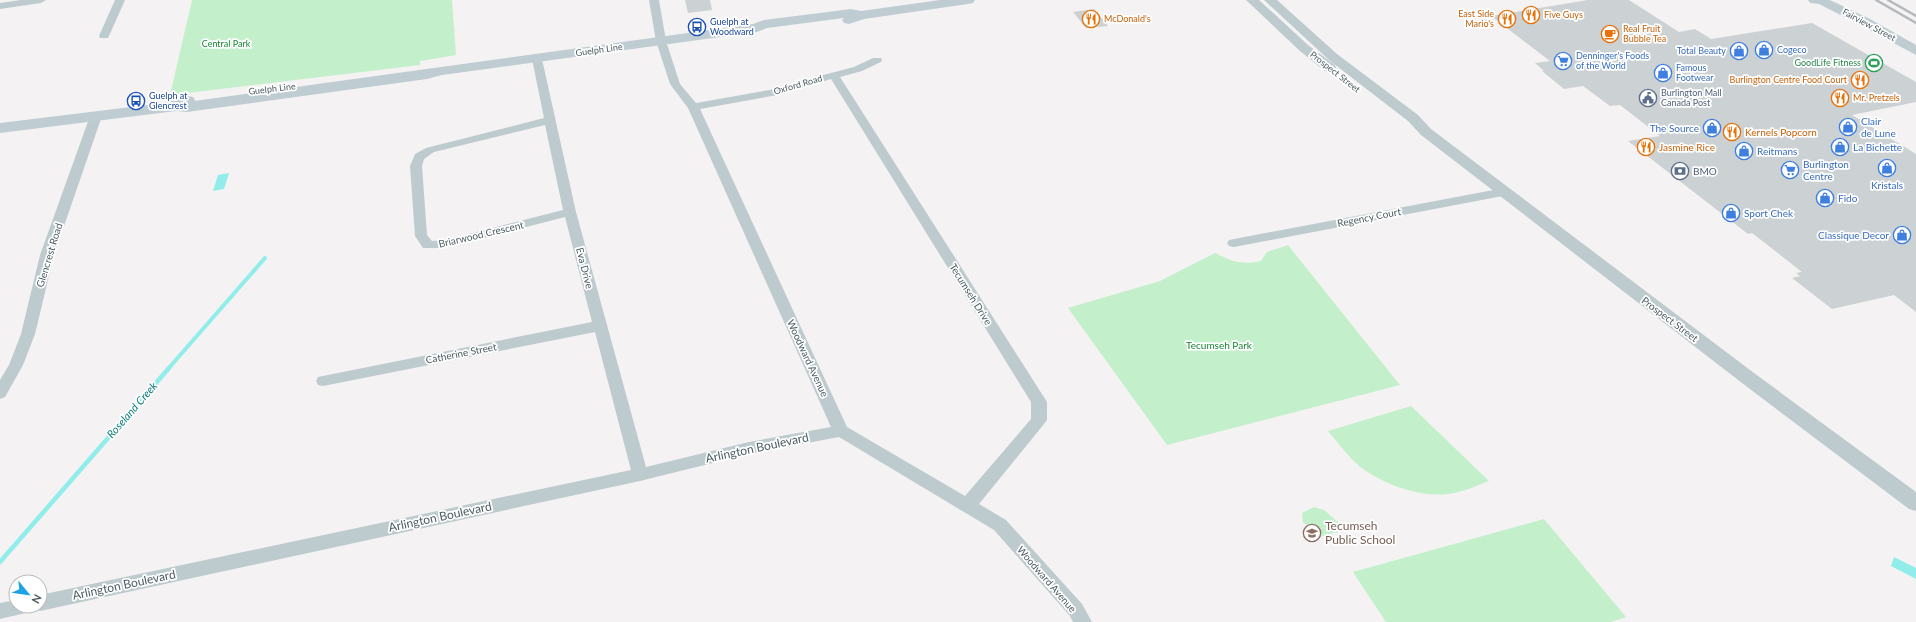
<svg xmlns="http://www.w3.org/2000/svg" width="1916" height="622" font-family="Lato,sans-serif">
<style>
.green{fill:#c3f0ca}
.water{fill:#90edea}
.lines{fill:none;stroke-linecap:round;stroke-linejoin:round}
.stream-far1{stroke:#90edea;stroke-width:4}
.stream{stroke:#90edea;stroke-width:4.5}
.building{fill:#ccd1d4}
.minor{fill:#becbce;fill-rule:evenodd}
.tertiary{fill:#becbce;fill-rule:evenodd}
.secondary{fill:#bfcdd3;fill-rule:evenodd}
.rail{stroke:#b5b9bc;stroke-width:2.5}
.labels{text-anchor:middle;stroke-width:3.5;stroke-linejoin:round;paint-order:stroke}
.far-food-label{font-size:9px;fill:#c56008;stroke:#fff;text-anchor:start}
.far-transit-label{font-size:9px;fill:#164399;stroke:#fff;text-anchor:start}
.far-street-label{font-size:9px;fill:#4a5b60;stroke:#fff}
.far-park-label{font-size:9px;fill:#188435;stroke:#fff}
.far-shop-label{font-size:9px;fill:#366cbe;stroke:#fff;text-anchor:start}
.far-leisure-label{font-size:9px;fill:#27864d;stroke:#fff;text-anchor:end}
.far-service-label{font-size:9px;fill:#4e5e75;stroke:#fff;text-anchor:start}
.shop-label{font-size:10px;fill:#366cbe;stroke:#fff;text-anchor:start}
.food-label{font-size:10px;fill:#c56008;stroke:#fff;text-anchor:start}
.service-label{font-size:10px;fill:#4e5e75;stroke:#fff;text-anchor:start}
.street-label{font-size:10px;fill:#4a5b60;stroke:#fff}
.park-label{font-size:10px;fill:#188435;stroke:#fff}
.water-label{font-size:11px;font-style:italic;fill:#0e807e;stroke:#fff}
.near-street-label{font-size:12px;fill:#4a5b60;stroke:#fff}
.near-education-label{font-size:12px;fill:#785e54;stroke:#fff;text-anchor:start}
</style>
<rect width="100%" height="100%" fill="#f4f2f3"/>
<g class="green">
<polygon points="192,0 452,0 456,55 420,61 420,65 170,95"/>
<path d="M1288,245L1400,385L1167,445L1068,308L1160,281L1215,253C1233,262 1241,265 1261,261L1267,252Z"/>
<path d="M1411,406L1489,481C1478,485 1466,491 1454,493C1426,499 1390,487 1366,471C1351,461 1340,445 1328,431Z"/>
<polygon points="1314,507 1324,510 1340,524 1340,531 1319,537 1303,522 1302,513"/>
<polygon points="1544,519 1626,617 1611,622 1386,622 1353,572"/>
</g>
<g class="water">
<polygon points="229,173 224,189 213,191 218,175"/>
<polygon points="1894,557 1916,568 1916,579 1891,566"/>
</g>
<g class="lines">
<polyline class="stream-far1" points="168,369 265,258"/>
<polyline class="stream" points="0,562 169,368"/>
</g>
<g class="building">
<polygon points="685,0 710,0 712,10 688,13"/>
<polygon points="1588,0 1629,0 1679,32 1695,29 1711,39 1812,23 1916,82 1916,102 1852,115 1916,154 1916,312 1894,295 1832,309 1792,278 1800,276 1796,273 1802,272 1752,233 1748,234 1628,141 1660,136 1620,105 1610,106 1583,86 1564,89 1542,71 1544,71 1535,63 1550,61 1491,16"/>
<polygon points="1094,9 1108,26 1086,28 1073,12"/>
</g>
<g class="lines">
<g class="minor">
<polygon points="21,0 46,0 41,3 0,9 0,3"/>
<polygon points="115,0 125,0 109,36 108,38 100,38 99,36"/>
<path d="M649,0H659L666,41L680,84L696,103L781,88L808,79L854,67L873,58H881L882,60L881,62L862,71L840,77L1047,402V420L1044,424L979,504L1006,520L1082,604L1092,622H1073L1070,616L994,530L839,437L749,454L640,481L40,611L33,607L30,612L0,619V603L16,600V606H40V595L631,470L595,332L323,386L318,385L316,381L318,377L323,376L592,322L565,217L445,248H423L415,236L410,166L415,154L426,148L544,118L532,59L537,56L542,59L576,212L646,467L749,442L831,427L688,108L670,84L656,41ZM831,79L1031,402V419L965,496L847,427L700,109L783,94ZM545,125L563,210L445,240L432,241L427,235L422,166L424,159L434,152Z"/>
<polygon points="96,113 102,116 54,255 35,334 23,365 5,397 0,399 0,380 9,365 21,334 40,255 90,116"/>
<polygon points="1504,188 1510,192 1508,195 1234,247 1229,246 1227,243 1229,240 1234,239"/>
</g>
<g class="tertiary">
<polygon points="1246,0 1259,0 1308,45 1335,65 1336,68 1335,71 1325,71 1300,51"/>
<polygon points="1264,0 1277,0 1337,54 1418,115 1431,129 1754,373 1916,492 1916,511 1909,509 1742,383 1421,135 1408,121 1329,60"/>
</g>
<g class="secondary">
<polygon points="940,0 975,0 973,3 968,4 864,19 849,24 844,23 842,20 844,18 767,28 757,32 442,75 427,79 187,112 176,111 0,133 0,123 164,103 188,96 193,97 195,100 194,101 753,24 764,20 851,9 861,11"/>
<polygon points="1808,0 1830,0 1870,19 1916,45 1916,55 1860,25 1819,4 1810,3"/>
</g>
<g class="rail">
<polyline points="1876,0 1916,23"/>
<polyline points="1888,0 1916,16"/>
</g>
</g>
<defs>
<symbol id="restaurant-ring" viewBox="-11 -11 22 22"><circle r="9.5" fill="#fff" stroke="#e8710a" stroke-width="1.5"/><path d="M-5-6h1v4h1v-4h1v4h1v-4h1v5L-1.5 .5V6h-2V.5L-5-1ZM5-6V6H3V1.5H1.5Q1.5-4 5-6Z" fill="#e8710a"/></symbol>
<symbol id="bus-ring" viewBox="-11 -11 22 22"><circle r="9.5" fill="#fff" stroke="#1a4fb4" stroke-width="1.5"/><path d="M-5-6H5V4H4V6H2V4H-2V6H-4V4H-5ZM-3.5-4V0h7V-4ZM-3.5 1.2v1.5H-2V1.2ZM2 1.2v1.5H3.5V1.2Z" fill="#1a4fb4"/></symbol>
<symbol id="cafe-ring" viewBox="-11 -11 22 22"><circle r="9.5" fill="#fff" stroke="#e8710a" stroke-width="1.5"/><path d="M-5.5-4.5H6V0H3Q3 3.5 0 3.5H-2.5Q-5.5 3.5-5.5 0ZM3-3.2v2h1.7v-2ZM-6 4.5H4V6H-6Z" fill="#e8710a"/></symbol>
<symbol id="shop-ring" viewBox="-11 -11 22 22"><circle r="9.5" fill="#fff" stroke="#3f7fe0" stroke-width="1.5"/><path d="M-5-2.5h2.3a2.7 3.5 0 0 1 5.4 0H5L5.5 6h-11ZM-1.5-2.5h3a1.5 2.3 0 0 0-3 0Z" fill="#3f7fe0"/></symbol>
<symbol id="supermarket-ring" viewBox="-11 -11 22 22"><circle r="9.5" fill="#fff" stroke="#3f7fe0" stroke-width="1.5"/><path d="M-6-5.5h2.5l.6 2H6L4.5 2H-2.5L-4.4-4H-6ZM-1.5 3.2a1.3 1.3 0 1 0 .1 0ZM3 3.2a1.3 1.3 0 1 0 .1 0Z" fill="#3f7fe0"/></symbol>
<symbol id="stadium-ring" viewBox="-11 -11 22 22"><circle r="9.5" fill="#fff" stroke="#2e9e5b" stroke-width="1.5"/><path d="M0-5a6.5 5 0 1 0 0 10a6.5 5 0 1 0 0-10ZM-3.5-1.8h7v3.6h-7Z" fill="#2e9e5b"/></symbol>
<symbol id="civic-ring" viewBox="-11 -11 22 22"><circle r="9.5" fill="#fff" stroke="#5c6f8a" stroke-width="1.5"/><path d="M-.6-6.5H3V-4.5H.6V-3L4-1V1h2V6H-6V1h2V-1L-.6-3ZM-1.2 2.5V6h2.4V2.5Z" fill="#5c6f8a"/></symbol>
<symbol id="bank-ring" viewBox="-11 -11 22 22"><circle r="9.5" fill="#fff" stroke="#5c6f8a" stroke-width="1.5"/><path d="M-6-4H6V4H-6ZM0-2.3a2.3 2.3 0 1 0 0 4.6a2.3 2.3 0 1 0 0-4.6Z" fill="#5c6f8a"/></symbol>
<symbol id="school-ring" viewBox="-11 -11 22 22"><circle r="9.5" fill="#fff" stroke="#8d6e63" stroke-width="1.5"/><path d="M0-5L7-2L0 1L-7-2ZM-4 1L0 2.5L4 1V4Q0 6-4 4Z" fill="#8d6e63"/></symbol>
</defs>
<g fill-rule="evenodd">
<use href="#restaurant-ring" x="1521" y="5" width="20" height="20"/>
<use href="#restaurant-ring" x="1081" y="9" width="20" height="20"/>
<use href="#restaurant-ring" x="1497" y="9" width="20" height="20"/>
<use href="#bus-ring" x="687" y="17" width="20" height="20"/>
<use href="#cafe-ring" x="1600" y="24" width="20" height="20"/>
<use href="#shop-ring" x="1754" y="40" width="20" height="20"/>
<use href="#shop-ring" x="1729" y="41" width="20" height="20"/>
<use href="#supermarket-ring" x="1553" y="51" width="20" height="20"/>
<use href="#stadium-ring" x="1864" y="53" width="20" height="20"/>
<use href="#shop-ring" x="1653" y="63" width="20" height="20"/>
<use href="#restaurant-ring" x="1850" y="70" width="20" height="20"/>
<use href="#civic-ring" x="1638" y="88" width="20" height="20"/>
<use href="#restaurant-ring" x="1830" y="88" width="20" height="20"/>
<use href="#bus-ring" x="126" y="91" width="20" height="20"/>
<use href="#shop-ring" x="1838" y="117" width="20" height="20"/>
<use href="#shop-ring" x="1702" y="118" width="20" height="20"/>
<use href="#restaurant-ring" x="1722" y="122" width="20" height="20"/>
<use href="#restaurant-ring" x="1636" y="137" width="20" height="20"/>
<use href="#shop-ring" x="1830" y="137" width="20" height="20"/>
<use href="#shop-ring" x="1734" y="141" width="20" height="20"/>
<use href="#shop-ring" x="1877" y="158" width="20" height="20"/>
<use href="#supermarket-ring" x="1780" y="160" width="20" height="20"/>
<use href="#bank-ring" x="1670" y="161" width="20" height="20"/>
<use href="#shop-ring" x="1815" y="188" width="20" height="20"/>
<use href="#shop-ring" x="1721" y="203" width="20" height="20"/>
<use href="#shop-ring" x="1892" y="225" width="20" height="20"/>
<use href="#school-ring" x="1302" y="523" width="20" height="20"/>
</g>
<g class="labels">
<g class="far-food-label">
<text x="1494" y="17" text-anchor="end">East Side<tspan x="1494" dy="10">Mario's</tspan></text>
<text x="1544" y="18">Five Guys</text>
<text x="1104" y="22">McDonald's</text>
<text x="1623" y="32">Real Fruit<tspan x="1623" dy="10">Bubble Tea</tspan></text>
<text x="1847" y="83" text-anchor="end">Burlington Centre Food Court</text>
<text x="1853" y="101">Mr. Pretzels</text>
</g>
<g class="far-transit-label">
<text x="710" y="25">Guelph at<tspan x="710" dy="10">Woodward</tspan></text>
<text x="149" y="99">Guelph at<tspan x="149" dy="10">Glencrest</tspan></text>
</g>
<g class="far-street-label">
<text transform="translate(1869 25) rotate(28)" y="3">Fairview Street</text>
<text transform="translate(599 50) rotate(-8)" y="3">Guelph Line</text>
<text transform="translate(1335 72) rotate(38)" y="3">Prospect Street</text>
<text transform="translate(798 85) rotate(-16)" y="3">Oxford Road</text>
<text transform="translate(272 89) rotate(-7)" y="3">Guelph Line</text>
</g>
<g class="far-park-label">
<text x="226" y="47">Central Park</text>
</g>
<g class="far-shop-label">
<text x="1777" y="53">Cogeco</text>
<text x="1726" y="54" text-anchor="end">Total Beauty</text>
<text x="1576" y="59">Denninger's Foods<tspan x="1576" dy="10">of the World</tspan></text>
<text x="1676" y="71">Famous<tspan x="1676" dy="10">Footwear</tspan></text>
</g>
<g class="far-leisure-label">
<text x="1861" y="66">GoodLife Fitness</text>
</g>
<g class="far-service-label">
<text x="1661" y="96">Burlington Mall<tspan x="1661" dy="10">Canada Post</tspan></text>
</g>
<g class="shop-label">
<text x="1861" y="125">Clair<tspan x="1861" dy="12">de Lune</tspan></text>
<text x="1699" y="132" text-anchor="end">The Source</text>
<text x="1853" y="151">La Bichette</text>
<text x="1757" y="155">Reitmans</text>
<text x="1803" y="168">Burlington<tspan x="1803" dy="12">Centre</tspan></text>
<text x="1887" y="189" text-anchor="middle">Kristals</text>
<text x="1838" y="202">Fido</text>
<text x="1744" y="217">Sport Chek</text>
<text x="1889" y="239" text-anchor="end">Classique Decor</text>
</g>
<g class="food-label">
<text x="1745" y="136">Kernels Popcorn</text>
<text x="1659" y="151">Jasmine Rice</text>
</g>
<g class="service-label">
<text x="1693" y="175">BMO</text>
</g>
<g class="street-label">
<text transform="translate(1369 217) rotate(-11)" y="4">Regency Court</text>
<text transform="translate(481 234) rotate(-13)" y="4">Briarwood Crescent</text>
<text transform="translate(49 255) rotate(-73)" y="4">Glencrest Road</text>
<text transform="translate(585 268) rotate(76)" y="4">Eva Drive</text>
<text transform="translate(971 294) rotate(58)" y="4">Tecumseh Drive</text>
<text transform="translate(1670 319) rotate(37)" y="4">Prospect Street</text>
<text transform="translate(461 353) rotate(-11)" y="4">Catherine Street</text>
<text transform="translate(808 358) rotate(65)" y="4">Woodward Avenue</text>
<text transform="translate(1047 579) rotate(49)" y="4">Woodward Avenue</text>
</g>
<g class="park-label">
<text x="1219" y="349">Tecumseh Park</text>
</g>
<g class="water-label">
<text transform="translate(132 410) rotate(-49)" y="4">Roseland Creek</text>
</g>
<g class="near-street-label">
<text transform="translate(757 448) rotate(-12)" y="4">Arlington Boulevard</text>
<text transform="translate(440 517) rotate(-12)" y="4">Arlington Boulevard</text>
<text transform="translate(124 585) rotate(-12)" y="4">Arlington Boulevard</text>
</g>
<g class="near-education-label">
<text x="1325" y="530">Tecumseh<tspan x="1325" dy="14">Public School</tspan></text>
</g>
</g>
<g transform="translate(28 594) rotate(119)"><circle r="19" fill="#ffffff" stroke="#b7bdbf"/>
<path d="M0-3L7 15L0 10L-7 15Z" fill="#1ca3e5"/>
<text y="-6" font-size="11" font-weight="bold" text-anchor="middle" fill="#4a5b60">N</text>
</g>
</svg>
